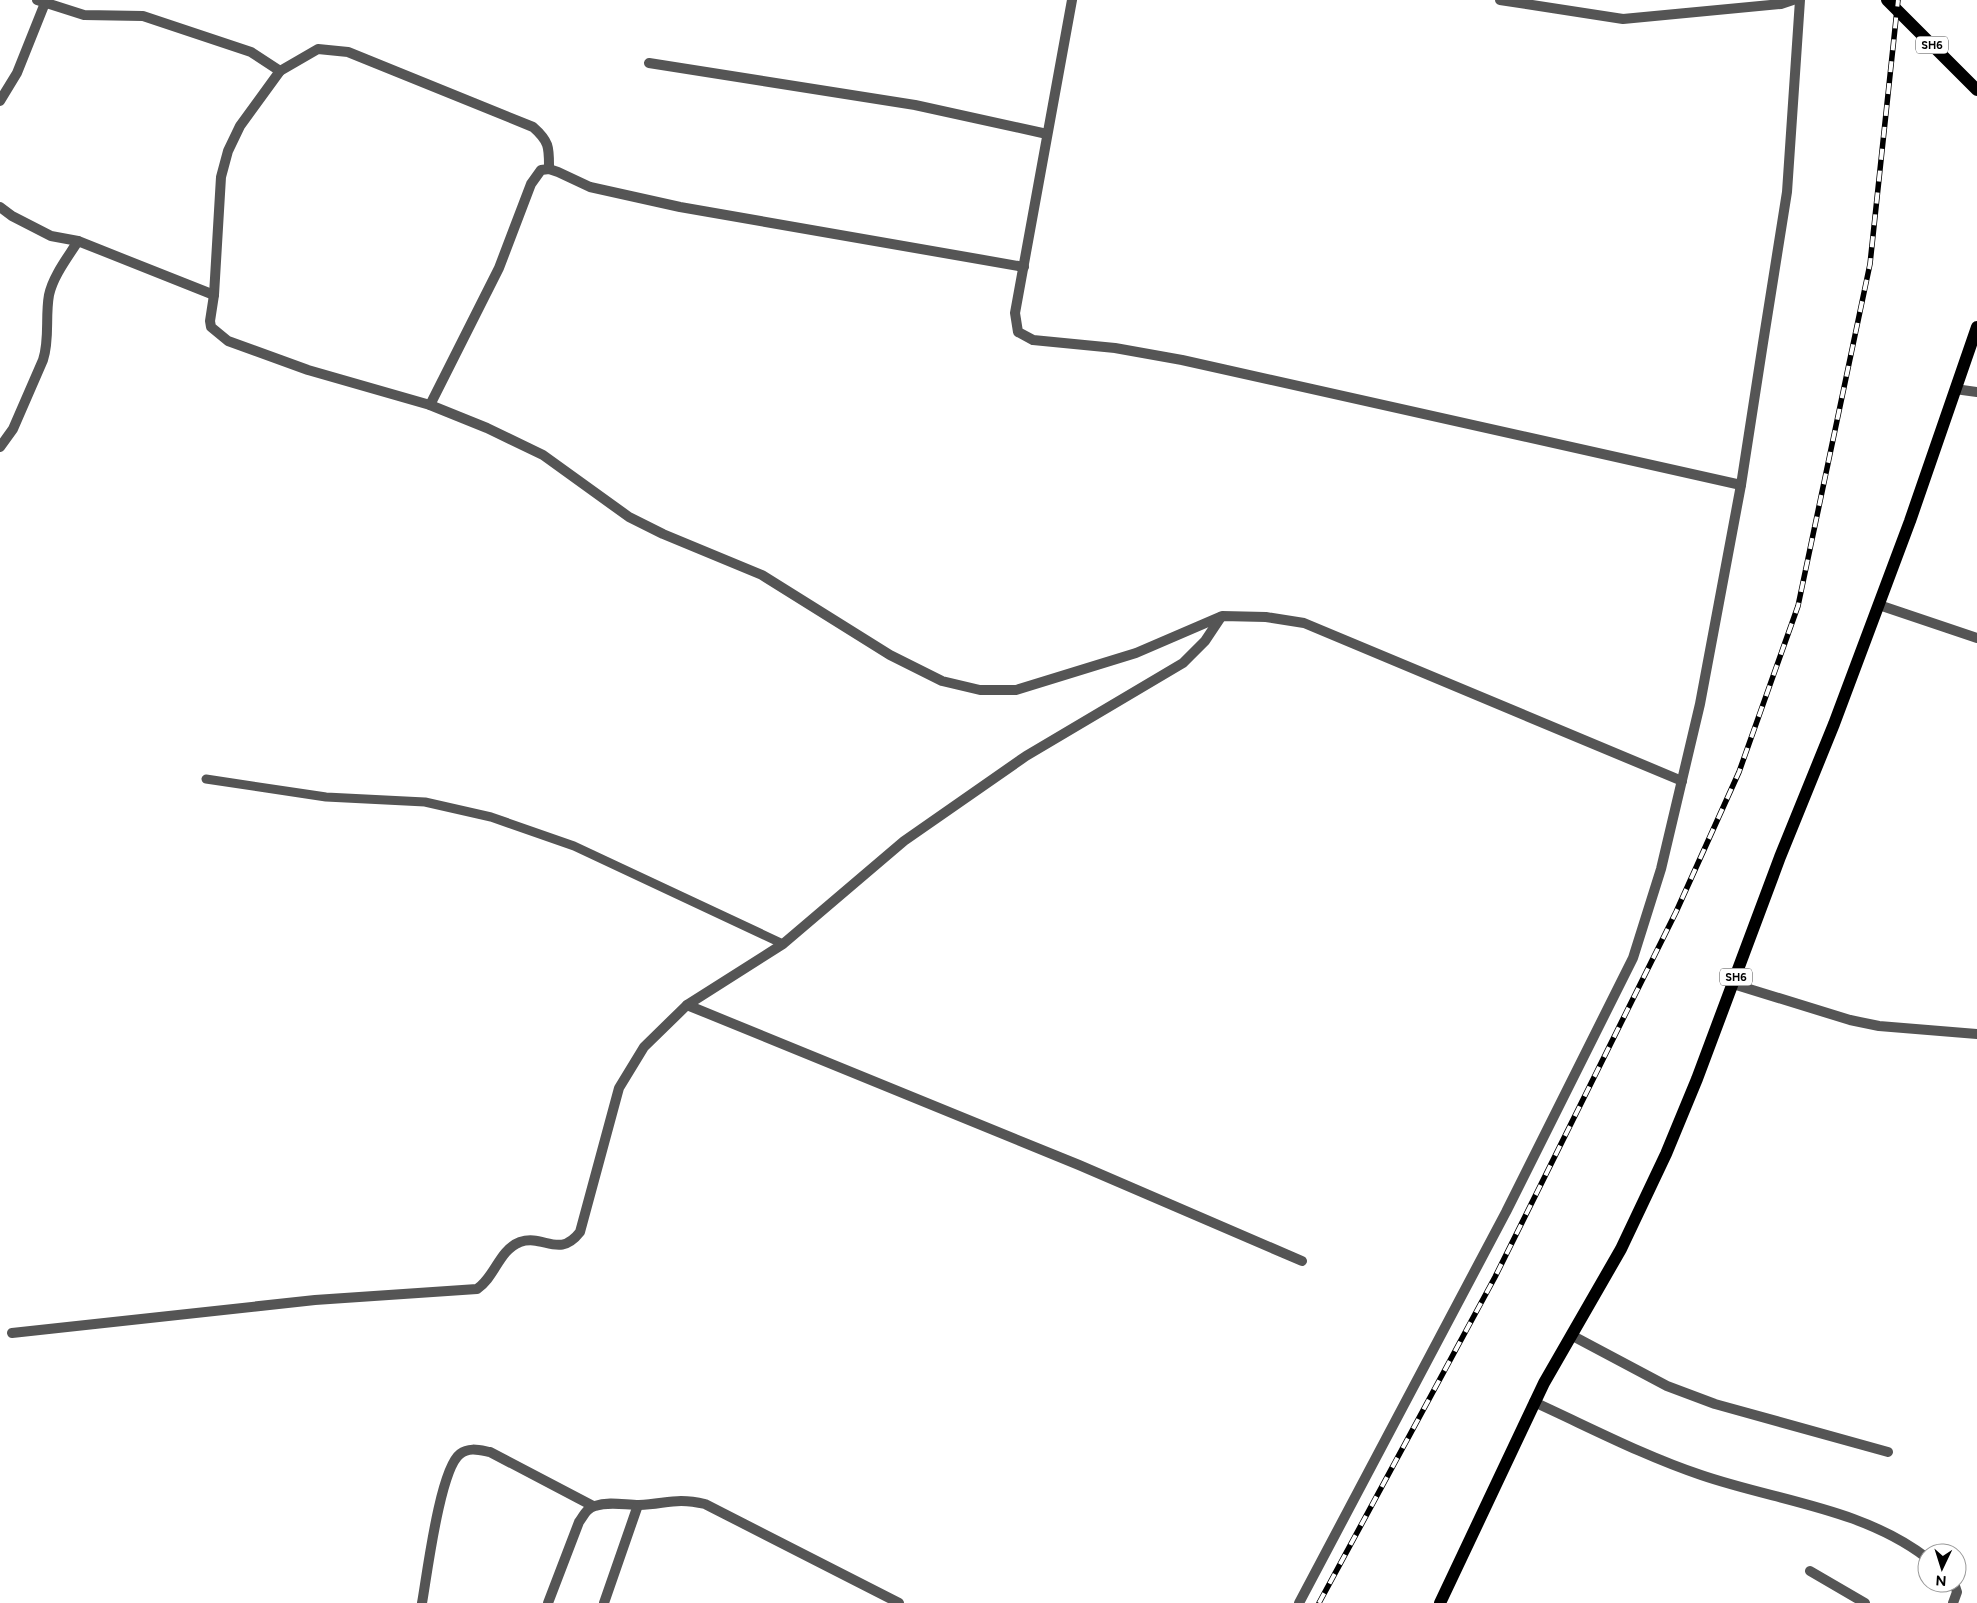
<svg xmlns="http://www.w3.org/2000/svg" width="1977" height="1603" font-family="Figtree,sans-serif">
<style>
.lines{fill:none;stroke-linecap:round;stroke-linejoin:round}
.lane{stroke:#555;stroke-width:9}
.street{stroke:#555;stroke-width:10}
.primary{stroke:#000;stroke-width:12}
.rail-casing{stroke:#000;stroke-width:5.5}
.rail{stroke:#fff;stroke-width:4;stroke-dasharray:11;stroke-linecap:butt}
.labels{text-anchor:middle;stroke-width:4.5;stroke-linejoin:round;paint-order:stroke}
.shield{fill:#fff;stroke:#4c4c4c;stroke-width:1}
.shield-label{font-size:11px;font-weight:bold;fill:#000}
</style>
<rect width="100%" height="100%" fill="#fff"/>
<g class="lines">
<polyline class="lane" points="206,779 326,797 425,802 491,817 574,846 783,944"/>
<g class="street">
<polyline points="37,0 84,15 143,16 251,52 280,71"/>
<polyline points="1072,0 1015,313 1018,332 1033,340 1115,348 1182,360 1741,485"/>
<polyline points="1500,0 1623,19 1781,4 1793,0"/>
<polyline points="649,63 915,105 1047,134"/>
<polyline points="0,101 17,73 45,3"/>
<path d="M549,169C549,148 550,142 533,127L348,52L318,49L280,71L240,126L228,151L221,177L214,295L210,321L211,327L228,341L308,370L430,405L487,428L543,455L629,517L663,534L762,575L890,655L942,681L980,690H1016L1136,653L1222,616L1266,617L1304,623L1682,781"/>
<polyline points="0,207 12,216 51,236 78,241 214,295"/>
<polyline points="1955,389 1977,392"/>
<polyline points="430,405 499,268 531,184 541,170 549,169 558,172 590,187 680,207 1024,267"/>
<path d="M0,447L13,429L43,360C50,339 45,317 49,295C53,276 68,257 78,241"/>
<polyline points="1879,605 1977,638"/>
<polyline points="1733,984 1850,1020 1879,1026 1977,1034"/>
<polyline points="687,1005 1079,1165 1302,1261"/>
<path d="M12,1333L315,1300L477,1289C495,1277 499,1250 520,1242C544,1234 559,1259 580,1232L619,1088L644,1047L687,1005L783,944L904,841L1026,756L1183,663L1205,641L1221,617"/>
<polyline points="1571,1335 1667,1386 1715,1404 1888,1452"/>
<path d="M1534,1402C1589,1427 1644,1456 1701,1475C1777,1501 1862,1508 1927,1558"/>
<polyline points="1810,1571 1865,1603"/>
<path d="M422,1603C427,1575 440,1469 460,1454C469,1447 479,1450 490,1452L593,1506"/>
<path d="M548,1603L579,1522C584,1515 587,1508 595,1506C609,1501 625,1505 639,1505C666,1504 676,1497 705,1504L899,1603"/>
<polyline points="604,1603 638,1505"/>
<polyline points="1299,1603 1506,1212 1633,958 1661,869 1700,704 1741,485 1763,343 1787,192 1800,0"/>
<polyline points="1953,1603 1957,1592 1954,1583"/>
</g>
<g class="primary">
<polyline points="1887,0 1977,90"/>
<polyline points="1440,1603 1544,1383 1621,1249 1666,1154 1697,1079 1780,857 1834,724 1910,521 1977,327"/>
</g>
<defs>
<polyline id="rail" points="1319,1603 1495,1277 1676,912 1739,772 1798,606 1870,264 1898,0"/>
</defs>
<use href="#rail" class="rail-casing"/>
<use href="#rail" class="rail"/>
</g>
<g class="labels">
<g class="shield">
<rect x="1916" y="36.5" width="32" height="17" rx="4"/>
<rect x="1720" y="968.5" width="32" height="17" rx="4"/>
</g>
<g class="shield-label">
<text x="1932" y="49">SH6</text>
<text x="1736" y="981">SH6</text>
</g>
</g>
<g transform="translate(1942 1568) rotate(184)"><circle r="24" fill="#ffffff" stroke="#999999"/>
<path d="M0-4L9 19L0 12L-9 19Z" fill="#000000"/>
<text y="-8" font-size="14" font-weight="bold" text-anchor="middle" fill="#000000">N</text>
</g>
</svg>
